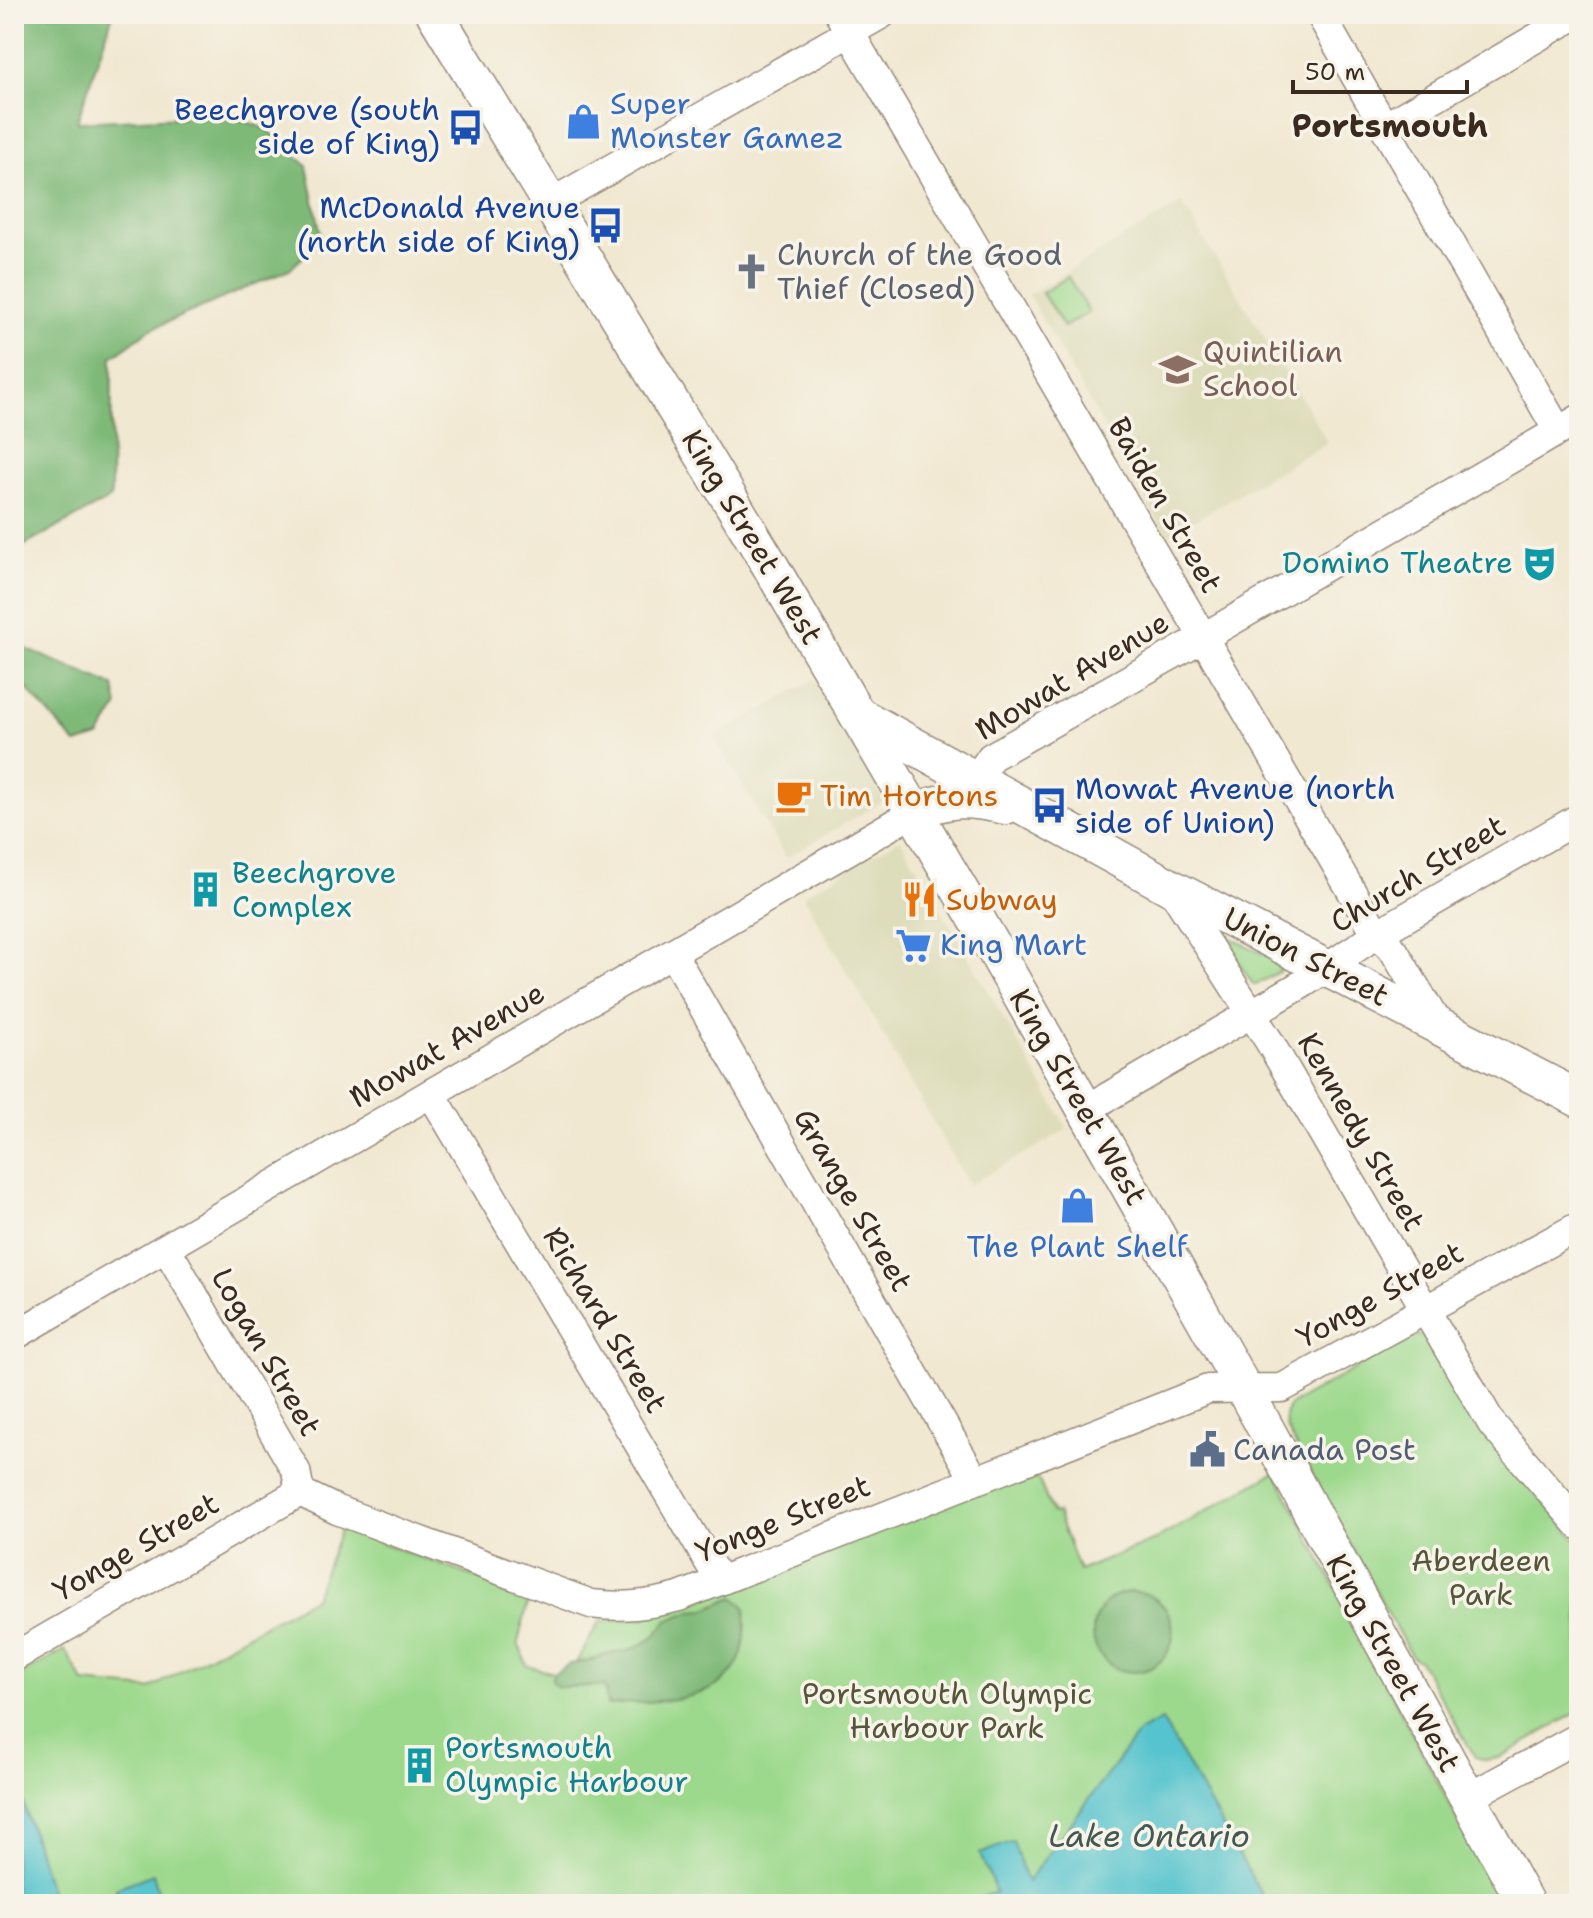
<svg xmlns="http://www.w3.org/2000/svg" width="1593" height="1918" font-family="'Shantell Sans',sans-serif">
<style>
.built{fill:#deddbb}
.green{fill:#9dd98d;stroke:#6c8256;stroke-width:2}
.forest{fill:#7eb978;stroke:#5c724b;stroke-width:2}
.water{fill:#57c4ce;stroke:#497776;stroke-width:2}
.lines{fill:none;stroke-linecap:round;stroke-linejoin:round}
.minor-casing{stroke:#968978;stroke-width:31}
.major-casing{stroke:#968978;stroke-width:39}
.minor{stroke:#fff;stroke-width:28}
.major{stroke:#fff;stroke-width:36}
.labels{text-anchor:middle;stroke-width:7;stroke-linejoin:round;paint-order:stroke}
.shop-label{font-size:30px;fill:#366cbe;stroke:#f7f3e8;text-anchor:start}
.transit-label{font-size:30px;fill:#164399;stroke:#f7f3e8;text-anchor:end}
.worship-label{font-size:30px;fill:#5b616d;stroke:#f7f3e8;text-anchor:start}
.education-label{font-size:30px;fill:#785e54;stroke:#f7f3e8;text-anchor:start}
.street-label{font-size:30px;fill:#3b2a1e;stroke:#f7f3e8}
.culture-label{font-size:30px;fill:#0d838f;stroke:#f7f3e8;text-anchor:start}
.food-label{font-size:30px;fill:#c56008;stroke:#f7f3e8;text-anchor:start}
.service-label{font-size:30px;fill:#4e5e75;stroke:#f7f3e8;text-anchor:start}
.park-label{font-size:30px;fill:#54563a;stroke:#f7f3e8}
.neighbourhood-label{font-size:32px;font-weight:bold;fill:#3b2a1e;stroke:#f7f3e8}
.water-label{font-size:32px;font-style:italic;fill:#435853;stroke:#f7f3e8}
</style>
<rect width="100%" height="100%" fill="#f7f3e8"/>
<filter id="ink" filterUnits="userSpaceOnUse"><feTurbulence type="fractalNoise" baseFrequency=".0125" numOctaves="2"/><feDisplacementMap in="SourceGraphic" scale="16" xChannelSelector="R" yChannelSelector="G"/><feConvolveMatrix kernelMatrix="1 2 1 2 8 2 1 2 1" color-interpolation-filters="sRGB"/></filter>
<filter id="wash" filterUnits="userSpaceOnUse"><feTurbulence type="fractalNoise" baseFrequency=".006" numOctaves="4" result="noise"/><feDisplacementMap in="SourceGraphic" scale="32" xChannelSelector="R" yChannelSelector="G"/><feGaussianBlur stdDeviation="1.8" result="paint"/><feColorMatrix in="noise" values="0 0 0 0 0 0 0 0 0 0 0 0 0 0 0 0 0 1.4 0 .05"/><feComposite in="paint" operator="in"/></filter>
<g filter="url(#wash)">
<rect width="100%" height="100%" fill="#f1e8d1"/>
<g class="built">
<polygon points="1182,203 1328,442 1167,536 1028,295"/>
<polygon points="815,679 885,800 786,858 714,737"/>
<polygon points="900,839 1068,1129 969,1185 803,895"/>
</g>
<g class="green">
<polygon points="1068,277 1089,312 1064,327 1042,293"/>
<polygon points="1231,938 1278,961 1280,971 1256,985 1253,984 1226,945"/>
<polygon points="1416,1335 1422,1336 1433,1346 1525,1479 1579,1542 1579,1711 1499,1758 1486,1760 1475,1757 1419,1660 1412,1657 1286,1427 1285,1415 1290,1405"/>
<polygon points="1032,1471 1040,1483 1053,1514 1057,1513 1079,1571 1155,1540 1275,1472 1502,1904 54,1904 14,1773 14,1679 65,1650 84,1683 149,1689 315,1597 341,1528 529,1597 518,1643 527,1666 568,1677 600,1621 644,1618"/>
</g>
<g class="forest">
<polygon points="14,14 113,14 77,122 226,115 267,129 307,166 322,240 290,269 149,330 112,357 111,498 14,551"/>
<polygon points="14,639 19,646 114,686 118,706 99,737 76,744 14,674"/>
<circle cx="1133" cy="1632" r="40"/>
<path d="M734,1597L745,1607C754,1707 680,1698 607,1705L605,1686L558,1687L551,1681L554,1673L570,1664L589,1661L605,1654L624,1652L639,1646L655,1636L666,1621L691,1611L703,1610Z"/>
</g>
<g class="water">
<polygon points="1162,1720 1267,1904 965,1904 996,1892 980,1854 1013,1841 1027,1882 1140,1731"/>
<polygon points="14,1774 54,1904 14,1904"/>
<polygon points="153,1874 162,1904 121,1904 116,1888"/>
</g>
</g>
<g filter="url(#ink)">
<g class="lines">
<defs>
<g id="minor">
<polyline points="839,14 1369,921 1377,934 1394,951 1438,1025"/>
<polyline points="1320,14 1558,431"/>
<polyline points="1386,126 1577,14"/>
<polyline points="551,203 882,14"/>
<polyline points="976,779 991,757 1204,637 1579,419"/>
<polyline points="1171,888 1269,1041 1492,1424 1579,1525"/>
<polyline points="672,953 975,1480"/>
<polyline points="431,1093 720,1581"/>
<polyline points="1085,1110 1304,983 1377,934 1579,818"/>
<polyline points="167,1249 296,1471 300,1492"/>
<polyline points="14,1336 914,812"/>
<path d="M300,1492L337,1510L591,1604C623,1608 648,1605 679,1597L1208,1389L1282,1388L1579,1226"/>
<polyline points="14,1657 300,1492"/>
<polyline points="1467,1798 1579,1737"/>
</g>
<g id="major">
<polyline points="435,14 768,562 996,952 1244,1389 1526,1904"/>
<polyline points="858,715 1170,887 1579,1099"/>
<path d="M914,812C950,797 968,798 1005,806"/>
</g>
</defs>
<use href="#minor" class="minor-casing"/>
<use href="#major" class="major-casing"/>
<use href="#minor" class="minor"/>
<use href="#major" class="major"/>
</g>
</g>
<defs>
<symbol id="shop-bare" viewBox="-9 -9 18 18"><path d="M-5-2.5h2.3a2.7 3.5 0 0 1 5.4 0H5L5.5 6h-11ZM-1.5-2.5h3a1.5 2.3 0 0 0-3 0Z" fill="#3f7fe0" stroke="#f7f3e8" stroke-width="2.5" paint-order="stroke"/></symbol>
<symbol id="bus-bare" viewBox="-9 -9 18 18"><path d="M-5-6H5V4H4V6H2V4H-2V6H-4V4H-5ZM-3.5-4V0h7V-4ZM-3.5 1.2v1.5H-2V1.2ZM2 1.2v1.5H3.5V1.2Z" fill="#1a4fb4" stroke="#f7f3e8" stroke-width="2.5" paint-order="stroke"/></symbol>
<symbol id="church-bare" viewBox="-9 -9 18 18"><path d="M-1.2-6h2.4v3.5h3.3v2.4h-3.3V6h-2.4V-.1h-3.3v-2.4h3.3Z" fill="#6b7280" stroke="#f7f3e8" stroke-width="2.5" paint-order="stroke"/></symbol>
<symbol id="school-bare" viewBox="-9 -9 18 18"><path d="M0-5L7-2L0 1L-7-2ZM-4 1L0 2.5L4 1V4Q0 6-4 4Z" fill="#8d6e63" stroke="#f7f3e8" stroke-width="2.5" paint-order="stroke"/></symbol>
<symbol id="theatre-bare" viewBox="-9 -9 18 18"><path d="M-5-5.5Q0-4 5-5.5V0Q5 5 0 6Q-5 5-5 0ZM-3.3-2.5H-1v1.5H-3.3ZM1-2.5H3.3v1.5H1ZM-2.8 1Q0 5.5 2.8 1Z" fill="#0f9aa8" stroke="#f7f3e8" stroke-width="2.5" paint-order="stroke"/></symbol>
<symbol id="cafe-bare" viewBox="-9 -9 18 18"><path d="M-5.5-4.5H6V0H3Q3 3.5 0 3.5H-2.5Q-5.5 3.5-5.5 0ZM3-3.2v2h1.7v-2ZM-6 4.5H4V6H-6Z" fill="#e8710a" stroke="#f7f3e8" stroke-width="2.5" paint-order="stroke"/></symbol>
<symbol id="building-bare" viewBox="-9 -9 18 18"><path d="M-4-6H4V6H1V3H-1V6H-4ZM-2.5-4.3h1.7v1.8h-1.7ZM.8-4.3h1.7v1.8H.8ZM-2.5-1h1.7V.8h-1.7ZM.8-1h1.7V.8H.8Z" fill="#0f9aa8" stroke="#f7f3e8" stroke-width="2.5" paint-order="stroke"/></symbol>
<symbol id="restaurant-bare" viewBox="-9 -9 18 18"><path d="M-5-6h1v4h1v-4h1v4h1v-4h1v5L-1.5 .5V6h-2V.5L-5-1ZM5-6V6H3V1.5H1.5Q1.5-4 5-6Z" fill="#e8710a" stroke="#f7f3e8" stroke-width="2.5" paint-order="stroke"/></symbol>
<symbol id="supermarket-bare" viewBox="-9 -9 18 18"><path d="M-6-5.5h2.5l.6 2H6L4.5 2H-2.5L-4.4-4H-6ZM-1.5 3.2a1.3 1.3 0 1 0 .1 0ZM3 3.2a1.3 1.3 0 1 0 .1 0Z" fill="#3f7fe0" stroke="#f7f3e8" stroke-width="2.5" paint-order="stroke"/></symbol>
<symbol id="civic-bare" viewBox="-9 -9 18 18"><path d="M-.6-6.5H3V-4.5H.6V-3L4-1V1h2V6H-6V1h2V-1L-.6-3ZM-1.2 2.5V6h2.4V2.5Z" fill="#5c6f8a" stroke="#f7f3e8" stroke-width="2.5" paint-order="stroke"/></symbol>
</defs>
<g fill-rule="evenodd">
<use href="#shop-bare" x="558" y="96" width="51" height="51"/>
<use href="#bus-bare" x="440" y="102" width="51" height="51"/>
<use href="#bus-bare" x="580" y="200" width="51" height="51"/>
<use href="#church-bare" x="726" y="246" width="51" height="51"/>
<use href="#school-bare" x="1152" y="344" width="51" height="51"/>
<use href="#theatre-bare" x="1514" y="538" width="51" height="51"/>
<use href="#cafe-bare" x="768" y="770" width="51" height="51"/>
<use href="#bus-bare" x="1024" y="780" width="51" height="51"/>
<use href="#building-bare" x="180" y="864" width="51" height="51"/>
<use href="#restaurant-bare" x="894" y="874" width="51" height="51"/>
<use href="#supermarket-bare" x="888" y="920" width="51" height="51"/>
<use href="#shop-bare" x="1052" y="1180" width="51" height="51"/>
<use href="#civic-bare" x="1182" y="1424" width="51" height="51"/>
<use href="#building-bare" x="394" y="1740" width="51" height="51"/>
</g>
<g class="labels">
<g class="shop-label">
<text x="610" y="114">Super<tspan x="610" dy="34">Monster Gamez</tspan></text>
<text x="940" y="955">King Mart</text>
<text x="1077" y="1257" text-anchor="middle">The Plant Shelf</text>
</g>
<g class="transit-label">
<text x="440" y="120">Beechgrove (south<tspan x="440" dy="34">side of King)</tspan></text>
<text x="580" y="218">McDonald Avenue<tspan x="580" dy="34">(north side of King)</tspan></text>
<text x="1075" y="799" text-anchor="start">Mowat Avenue (north<tspan x="1075" dy="34">side of Union)</tspan></text>
</g>
<g class="worship-label">
<text x="777" y="265">Church of the Good<tspan x="777" dy="34">Thief (Closed)</tspan></text>
</g>
<g class="education-label">
<text x="1203" y="362">Quintilian<tspan x="1203" dy="34">School</tspan></text>
</g>
<g class="street-label">
<text transform="translate(1165 505) rotate(60)" y="10">Baiden Street</text>
<text transform="translate(752 537) rotate(59)" y="10">King Street West</text>
<text transform="translate(1072 676) rotate(-31)" y="10">Mowat Avenue</text>
<text transform="translate(1418 874) rotate(-31)" y="10">Church Street</text>
<text transform="translate(1306 957) rotate(27)" y="10">Union Street</text>
<text transform="translate(447 1045) rotate(-30)" y="10">Mowat Avenue</text>
<text transform="translate(1078 1097) rotate(60)" y="10">King Street West</text>
<text transform="translate(1361 1132) rotate(60)" y="10">Kennedy Street</text>
<text transform="translate(853 1200) rotate(60)" y="10">Grange Street</text>
<text transform="translate(1380 1295) rotate(-29)" y="10">Yonge Street</text>
<text transform="translate(605 1320) rotate(59)" y="10">Richard Street</text>
<text transform="translate(266 1352) rotate(60)" y="10">Logan Street</text>
<text transform="translate(783 1519) rotate(-22)" y="10">Yonge Street</text>
<text transform="translate(136 1547) rotate(-30)" y="10">Yonge Street</text>
<text transform="translate(1393 1663) rotate(61)" y="10">King Street West</text>
</g>
<g class="culture-label">
<text x="1513" y="573" text-anchor="end">Domino Theatre</text>
<text x="232" y="883">Beechgrove<tspan x="232" dy="34">Complex</tspan></text>
<text x="445" y="1758">Portsmouth<tspan x="445" dy="34">Olympic Harbour</tspan></text>
</g>
<g class="food-label">
<text x="820" y="806">Tim Hortons</text>
<text x="946" y="910">Subway</text>
</g>
<g class="service-label">
<text x="1233" y="1460">Canada Post</text>
</g>
<g class="park-label">
<text x="1481" y="1571">Aberdeen<tspan x="1481" dy="34">Park</tspan></text>
<text x="947" y="1704">Portsmouth Olympic<tspan x="947" dy="34">Harbour Park</tspan></text>
</g>
<g class="neighbourhood-label">
<text x="1390" y="137">Portsmouth</text>
</g>
<g class="water-label">
<text x="1149" y="1847">Lake Ontario</text>
</g>
</g>
<rect width="1593" height="1918" fill="none" stroke="#f7f3e8" stroke-width="48"/>
<path d="M1293 80v12h174v-12" fill="none" stroke="#3b2a1e" stroke-width="4"/>
<text x="1305" y="80" font-size="24" fill="#3b2a1e" stroke="#f7f3e8" stroke-width="6" paint-order="stroke">50 m</text>
</svg>
